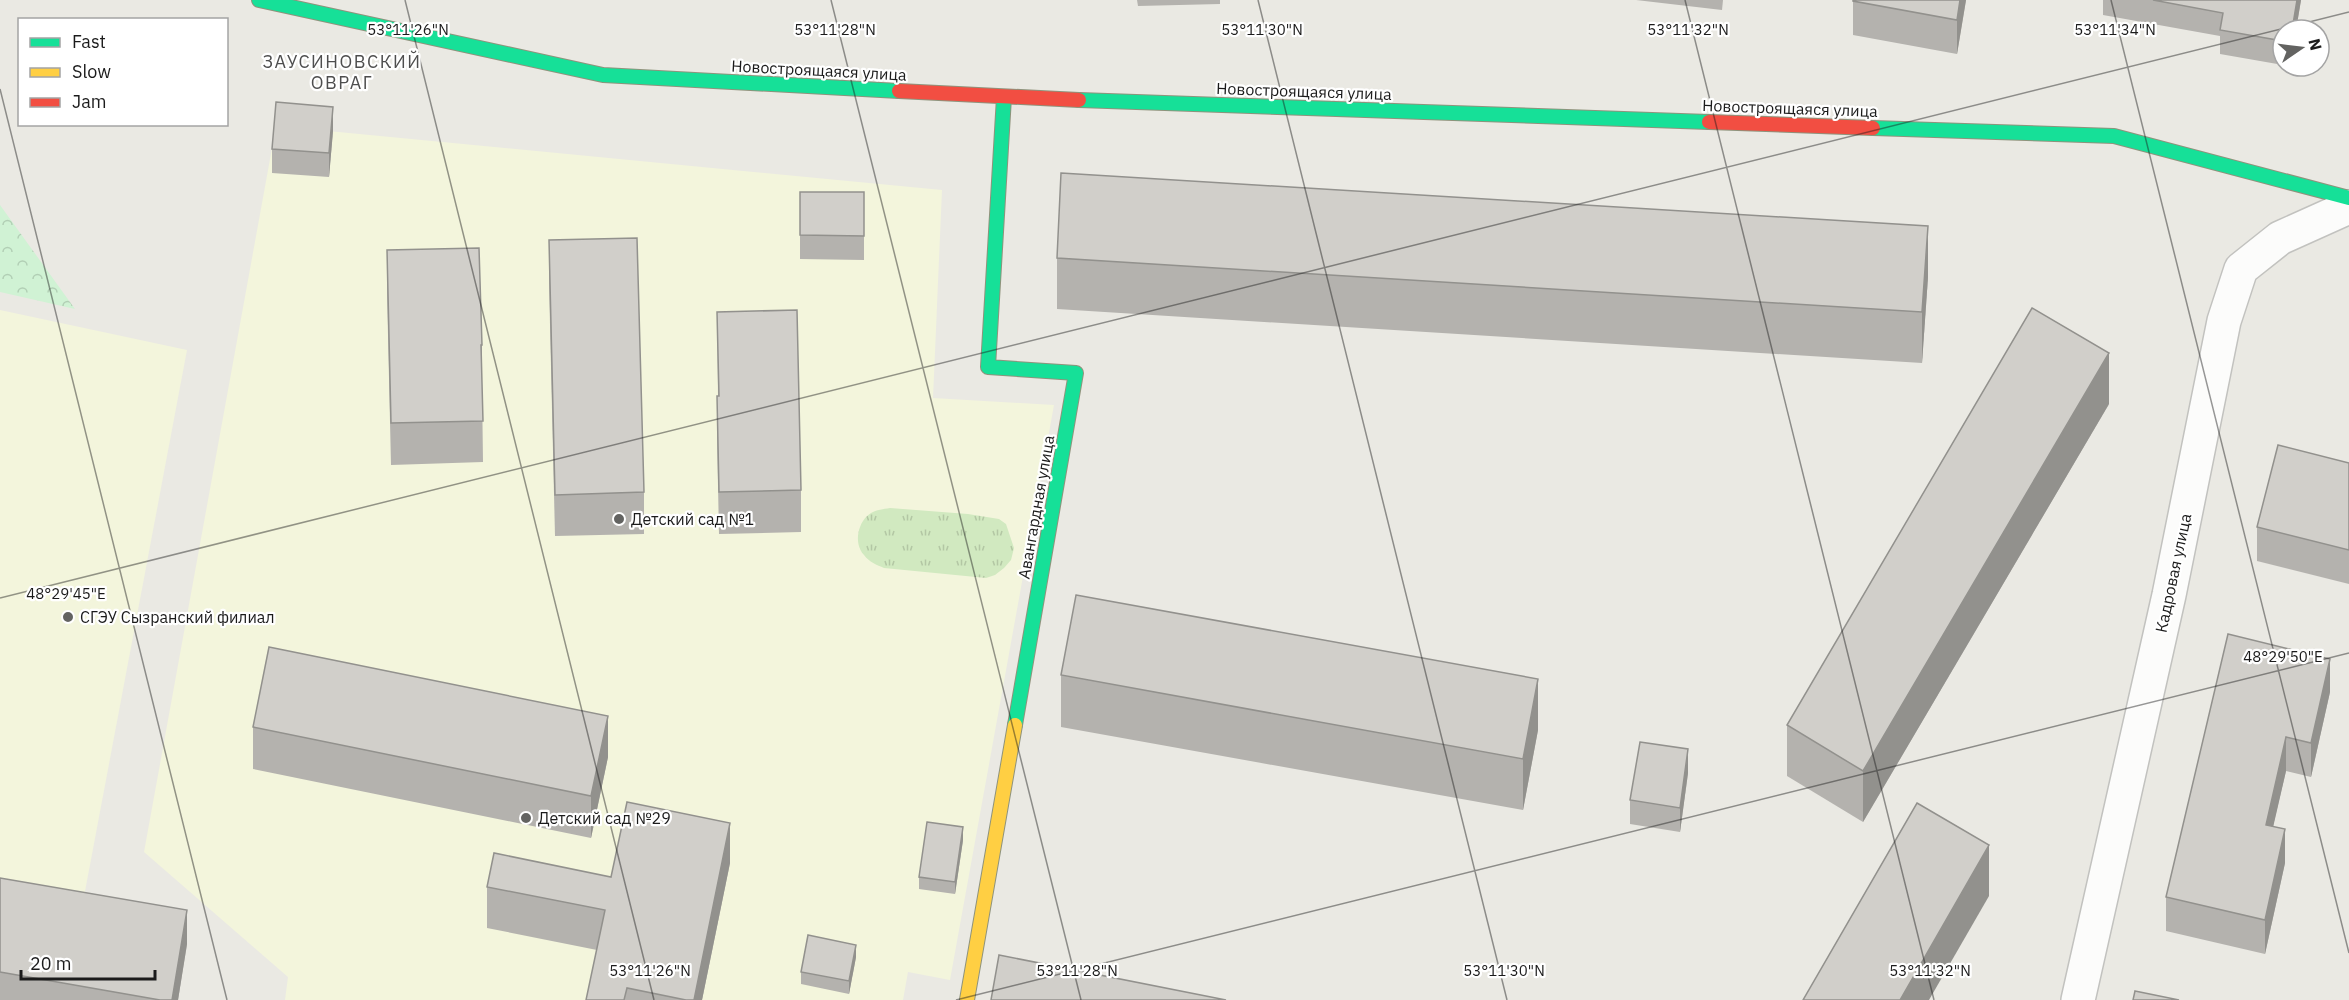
<svg xmlns="http://www.w3.org/2000/svg" width="2349" height="1000" font-family="'IBM Plex Sans',sans-serif">
<style>
.education{fill:#f3f5dc}
.grass{fill:url(#grass-tufts)}
.park{fill:url(#park-crowns)}
.lines{fill:none;stroke-linecap:round;stroke-linejoin:round}
.street-casing{stroke:#c2c2bf;stroke-width:36}
.fast-casing{stroke:#8f937c;stroke-width:16}
.slow-casing{stroke:#8f937c;stroke-width:16}
.jam-casing{stroke:#8f937c;stroke-width:16}
.street{stroke:#fcfcfb;stroke-width:33}
.fast{stroke:#16e098;stroke-width:14}
.slow{stroke:#ffcf43;stroke-width:14}
.jam{stroke:#f24e42;stroke-width:14}
.wall{fill:#b4b2ae}
.shaded-wall{fill:#92918d}
.building{fill:#d1cfca;stroke:#92918d;stroke-width:1.5}
.ticks{fill:none;stroke:#1b1b1b;stroke-width:1.5;stroke-opacity:0.45}
.poi-dot{fill:#636361;stroke:#fff;stroke-width:2}
.labels{text-anchor:middle;stroke-width:4.5;stroke-linejoin:round;paint-order:stroke}
.street-label{font-size:16px;fill:#1b1b1b;stroke:#fff}
.poi-label{font-size:16px;fill:#1b1b1b;stroke:#fff;text-anchor:start}
.neighbourhood-label{font-size:18px;letter-spacing:1.5px;fill:#4e4e4e;stroke:#fff}
.ticks-label{font-size:15px;text-anchor:middle;fill:#1b1b1b;stroke:#fff;stroke-width:4.5;stroke-linejoin:round;paint-order:stroke}
</style>
<defs>
<pattern id="grass-tufts" width="24" height="20" patternUnits="userSpaceOnUse" patternTransform="scale(1.5)"><rect width="24" height="20" fill="#d1e9c0"/><path d="M3 7l-1-3M5 7V3M7 7l1-3M15 17l-1-3M17 17v-4M19 17l1-3" fill="none" stroke="#b3c7a4"/></pattern>
<pattern id="park-crowns" width="20" height="18" patternUnits="userSpaceOnUse" patternTransform="scale(1.5)"><rect width="20" height="18" fill="#d0f2d4"/><path d="M2 6a3 3 0 1 1 6 0M12 15a3 3 0 1 1 6 0" fill="none" stroke="#b2cfb5"/></pattern>
</defs>
<rect width="100%" height="100%" fill="#eae9e3"/>
<g class="education">
<polygon points="276,126 942,190 933,398 1054,405 950,980 908,972 903,1000 285,1000 288,977 144,852"/>
<polygon points="0,310 187,350 83,902 0,884"/>
</g>
<path class="grass" d="M890,508L968,514L999,519L1006,524L1014,548L1011,560L1004,568L995,575L986,578L884,568C877,565 869,562 864,555C853,543 858,521 871,513C876,510 884,509 890,508Z"/>
<polygon class="park" points="0,205 75,309 0,292"/>
<g class="lines">
<defs>
<polyline id="street" points="2078,1000 2169,595 2224,321 2241,269 2280,238 2349,207"/>
<g id="fast">
<polyline points="259,0 603,75 899,91"/>
<polyline points="1004,97 988,367 1076,373 1015,725"/>
<polyline points="1079,100 1709,122"/>
<polyline points="1873,128 2114,136 2349,198"/>
</g>
<polyline id="slow" points="967,1000 1015,725"/>
<g id="jam">
<polyline points="899,91 1079,100"/>
<polyline points="1709,122 1873,128"/>
</g>
</defs>
<use href="#street" class="street-casing"/>
<use href="#fast" class="fast-casing"/>
<use href="#slow" class="slow-casing"/>
<use href="#jam" class="jam-casing"/>
<use href="#street" class="street"/>
<use href="#fast" class="fast"/>
<use href="#slow" class="slow"/>
<use href="#jam" class="jam"/>
</g>
<g class="wall">
<polygon points="1137,0 1220,0 1220,4 1138,6"/>
<polygon points="1636,0 1723,0 1722,10"/>
<polygon points="1853,0 1966,0 1957,54 1853,35"/>
<polygon points="2103,0 2301,0 2296,30 2283,30 2283,65 2220,54 2220,36 2103,15"/>
<polygon points="333,131 329,177 272,173 272,149"/>
<polygon points="800,192 864,192 864,260 800,259"/>
<polygon points="549,240 644,492 644,534 555,536 549,282"/>
<polygon points="387,250 482,345 482,387 483,462 391,465 387,292"/>
<polygon points="1057,258 1928,277 1922,363 1057,309"/>
<polygon points="717,312 801,490 801,532 719,534 717,437 718,396"/>
<polygon points="2109,404 1863,822 1787,776 1787,725"/>
<polygon points="2349,463 2349,584 2257,561 2257,527"/>
<polygon points="2228,634 2330,692 2311,777 2286,771 2273,826 2285,863 2265,954 2166,931 2166,897"/>
<polygon points="1061,675 1538,730 1523,810 1061,727"/>
<polygon points="253,727 608,757 591,838 253,769"/>
<polygon points="1688,773 1680,832 1630,824 1630,800"/>
<polygon points="963,840 955,894 919,889 919,877"/>
<polygon points="730,863 702,1000 586,1000 597,950 487,928 487,887 611,877"/>
<polygon points="0,878 187,944 178,1000 0,1000"/>
<polygon points="856,957 849,994 801,984 801,972"/>
</g>
<g class="shaded-wall">
<polygon points="1960,0 1966,0 1957,54 1957,20"/>
<polygon points="2297,0 2301,0 2296,30 2292,30"/>
<polygon points="333,107 333,131 329,177 329,153"/>
<polygon points="1928,226 1928,277 1922,363 1922,312"/>
<polygon points="2109,353 2109,404 1863,822 1863,771"/>
<polygon points="2330,659 2330,692 2311,777 2311,743"/>
<polygon points="1538,679 1538,730 1523,810 1523,759"/>
<polygon points="608,716 608,757 591,838 591,796"/>
<polygon points="2286,737 2286,771 2266,858 2266,825"/>
<polygon points="1688,749 1688,773 1680,832 1680,808"/>
<polygon points="730,823 730,863 702,1000 694,1000"/>
<polygon points="963,827 963,840 955,894 955,882"/>
<polygon points="2285,829 2285,863 2265,954 2265,920"/>
<polygon points="1989,845 1989,896 1929,1000 1900,1000"/>
<polygon points="187,910 187,944 178,1000 172,1000"/>
<polygon points="856,945 856,957 849,994 849,981"/>
</g>
<g class="building">
<polygon points="1853,0 1960,0 1957,20 1853,1"/>
<polygon points="2153,0 2297,0 2292,30 2283,30 2283,41 2220,30 2223,13"/>
<polygon points="276,102 333,107 329,153 272,149"/>
<polygon points="1061,173 1928,226 1922,312 1057,258"/>
<polygon points="800,192 864,192 864,236 800,235"/>
<polygon points="637,238 644,492 555,495 549,240"/>
<polygon points="479,248 482,345 481,345 483,421 391,423 387,250"/>
<polygon points="2032,308 2109,353 1863,771 1787,725"/>
<polygon points="797,310 801,490 719,492 717,396 719,396 717,312"/>
<polygon points="2278,445 2349,463 2349,550 2257,527"/>
<polygon points="1076,595 1538,679 1523,759 1061,675"/>
<polygon points="2228,634 2330,659 2311,743 2286,737 2266,825 2285,829 2265,920 2166,897"/>
<polygon points="269,647 608,716 591,796 253,727"/>
<polygon points="1640,742 1688,749 1680,808 1630,800"/>
<polygon points="627,802 730,823 694,1000 686,1000 627,988 624,1000 586,1000 605,910 487,887 494,853 611,877"/>
<polygon points="1917,803 1989,845 1900,1000 1803,1000"/>
<polygon points="927,822 963,827 955,882 919,877"/>
<polygon points="0,878 187,910 172,1000 160,1000 0,972"/>
<polygon points="808,935 856,945 849,981 801,972"/>
<polygon points="999,955 1226,1000 991,1000"/>
<polygon points="2135,991 2179,1000 2133,1000"/>
</g>
<path class="ticks" d="M405,0L654,1000M831,0L1081,1000M1258,0L1507,1000M1685,0L1934,1000M2111,0L2349,953M0,89L227,1000M0,598L2349,12M956,1000L2349,653"/>
<g class="poi-dot">
<circle cx="619" cy="519" r="6"/>
<circle cx="68" cy="617" r="6"/>
<circle cx="526" cy="818" r="6"/>
</g>
<g class="labels">
<g class="street-label">
<text transform="translate(819 70) rotate(3)" y="6">Новостроящаяся улица</text>
<text transform="translate(1304 91) rotate(2)" y="6">Новостроящаяся улица</text>
<text transform="translate(1790 108) rotate(2)" y="6">Новостроящаяся улица</text>
<text transform="translate(1036 507) rotate(-80)" y="6">Авангардная улица</text>
<text transform="translate(2173 573) rotate(-78)" y="6">Кадровая улица</text>
</g>
<g class="poi-label">
<text x="631" y="525">Детский сад №1</text>
<text x="80" y="623">СГЭУ Сызранский филиал</text>
<text x="538" y="824">Детский сад №29</text>
</g>
<g class="neighbourhood-label">
<text x="342" y="68">ЗАУСИНОВСКИЙ<tspan x="342" dy="21">ОВРАГ</tspan></text>
</g>
</g>
<g class="ticks-label">
<text x="408" y="35">53°11'26"N</text>
<text x="835" y="35">53°11'28"N</text>
<text x="1262" y="35">53°11'30"N</text>
<text x="1688" y="35">53°11'32"N</text>
<text x="2115" y="35">53°11'34"N</text>
<text x="66" y="599">48°29'45"E</text>
<text x="2283" y="662">48°29'50"E</text>
<text x="650" y="976">53°11'26"N</text>
<text x="1077" y="976">53°11'28"N</text>
<text x="1504" y="976">53°11'30"N</text>
<text x="1930" y="976">53°11'32"N</text>
</g>
<rect x="18" y="18" width="210" height="108" fill="#ffffff" stroke="#a4a4a4" stroke-width="1.5"/>
<rect x="30" y="38" width="30" height="9" fill="#16e098" stroke="#a4a4a4" stroke-width="1.5"/>
<text x="72" y="48" font-size="18" fill="#1b1b1b">Fast</text>
<rect x="30" y="68" width="30" height="9" fill="#ffcf43" stroke="#a4a4a4" stroke-width="1.5"/>
<text x="72" y="78" font-size="18" fill="#1b1b1b">Slow</text>
<rect x="30" y="98" width="30" height="9" fill="#f24e42" stroke="#a4a4a4" stroke-width="1.5"/>
<text x="72" y="108" font-size="18" fill="#1b1b1b">Jam</text>
<g transform="translate(2301 48) rotate(76)"><circle r="28" fill="#ffffff" stroke="#a4a4a4" stroke-width="1.5"/>
<path d="M0-4.5L10 22L0 15L-10 22Z" fill="#636361"/>
<text y="-9" font-size="16" font-weight="bold" text-anchor="middle" fill="#1b1b1b">N</text>
</g>
<path d="M21 970v9h134v-9" fill="none" stroke="#1b1b1b" stroke-width="3"/>
<text x="30" y="970" font-size="18" fill="#1b1b1b" stroke="#ffffff" stroke-width="4.5" paint-order="stroke">20 m</text>
</svg>
